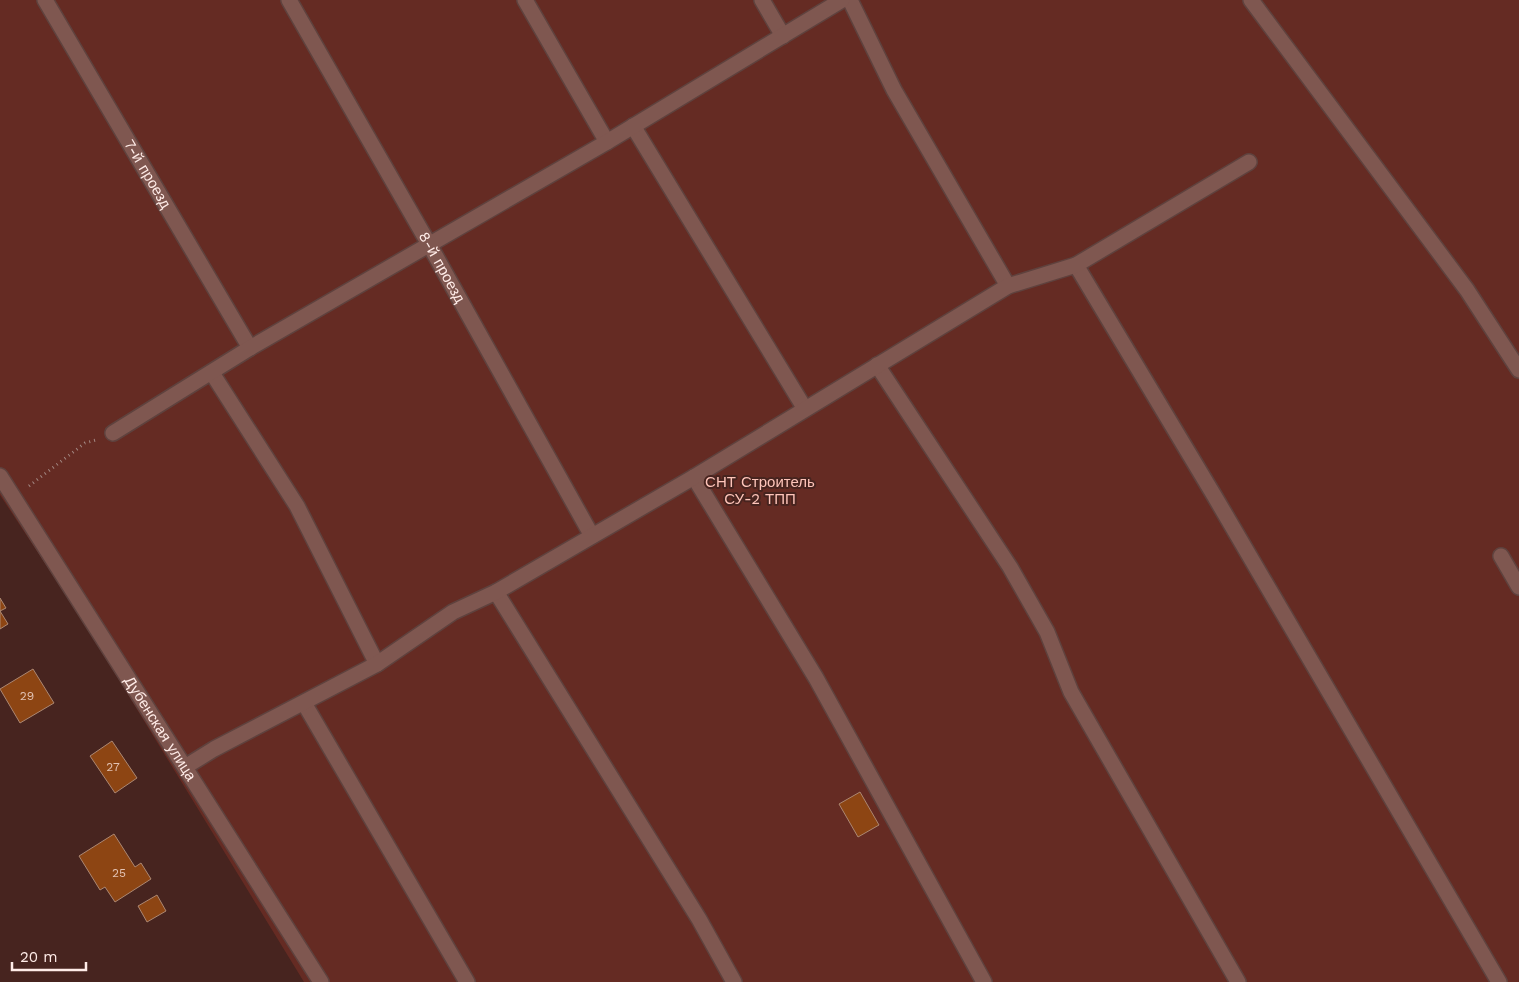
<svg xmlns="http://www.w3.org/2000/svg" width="1519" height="982" font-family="'Work Sans',sans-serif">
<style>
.green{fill:#652b23}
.building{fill:#8d4513;stroke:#ac8772}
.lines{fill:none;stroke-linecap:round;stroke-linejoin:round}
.minor-casing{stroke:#5f423e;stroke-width:18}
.path{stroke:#a28782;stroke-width:3;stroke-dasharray:1 4;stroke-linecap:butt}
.minor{stroke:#7f5750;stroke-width:15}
.labels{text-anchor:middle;stroke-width:4;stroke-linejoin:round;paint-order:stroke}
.number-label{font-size:12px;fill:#e2c2b3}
.street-label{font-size:15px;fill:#ffece8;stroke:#47241f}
.park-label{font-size:15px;fill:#fec4b9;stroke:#47241f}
</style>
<rect width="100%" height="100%" fill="#47241f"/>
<polygon class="green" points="0,0 1519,0 1519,982 304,982 81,618 0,495"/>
<g class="building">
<polygon points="0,598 6,608 0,611 8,624 0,629"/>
<polygon points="33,669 54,703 20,723 0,689"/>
<polygon points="112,741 137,778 115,793 90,756"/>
<polygon points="860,792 879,825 858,837 839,804"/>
<polygon points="114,834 135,867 141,863 151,879 115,902 105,887 100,890 79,856"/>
<polygon points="157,895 166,911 147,922 138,906"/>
</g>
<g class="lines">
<defs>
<g id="minor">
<path id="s1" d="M45,0L250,348"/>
<path id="s2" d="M289,0L430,246L592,536"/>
<polyline points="525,0 607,142"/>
<polyline points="762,0 783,36"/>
<polyline points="850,0 894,90 1008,286"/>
<polyline points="1251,0 1467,290 1519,370"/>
<polyline points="633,126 805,409"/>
<polyline points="1076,265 1215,497 1499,982"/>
<polyline points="877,365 1010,567 1047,632 1071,692 1238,982"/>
<polyline points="212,373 297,506 377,664"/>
<polyline points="113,433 250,348 607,142 842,0"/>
<path id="s3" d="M0,476L321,982"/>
<polyline points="694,477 816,678 984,982"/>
<polyline points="1501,556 1519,587"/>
<polyline points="496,592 699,919 734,982"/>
<polyline points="304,703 467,982"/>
<polyline points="185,767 214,749 377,664 453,612 496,592 694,477 1008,286 1076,265 1249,162"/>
</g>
</defs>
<use href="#minor" class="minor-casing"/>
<polyline class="path" points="29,486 85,443 96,440"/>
<use href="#minor" class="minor"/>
</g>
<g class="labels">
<g class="number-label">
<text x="27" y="700">29</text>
<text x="113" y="771">27</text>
<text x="119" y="877">25</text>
</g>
<g class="street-label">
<text dy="5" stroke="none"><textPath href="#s1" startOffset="202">7-й проезд</textPath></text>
<text dy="5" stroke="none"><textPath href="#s2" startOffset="308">8-й проезд</textPath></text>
<text dy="5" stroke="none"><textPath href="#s3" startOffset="299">Дубенская улица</textPath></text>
</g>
<g class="park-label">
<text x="760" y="487">СНТ Строитель<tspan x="760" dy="17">СУ-2 ТПП</tspan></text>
</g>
</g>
<path d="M12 962v8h74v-8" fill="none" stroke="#ffece8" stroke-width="2.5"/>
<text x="20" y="962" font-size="15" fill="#ffece8" stroke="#47241f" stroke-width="4" paint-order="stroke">20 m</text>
</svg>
